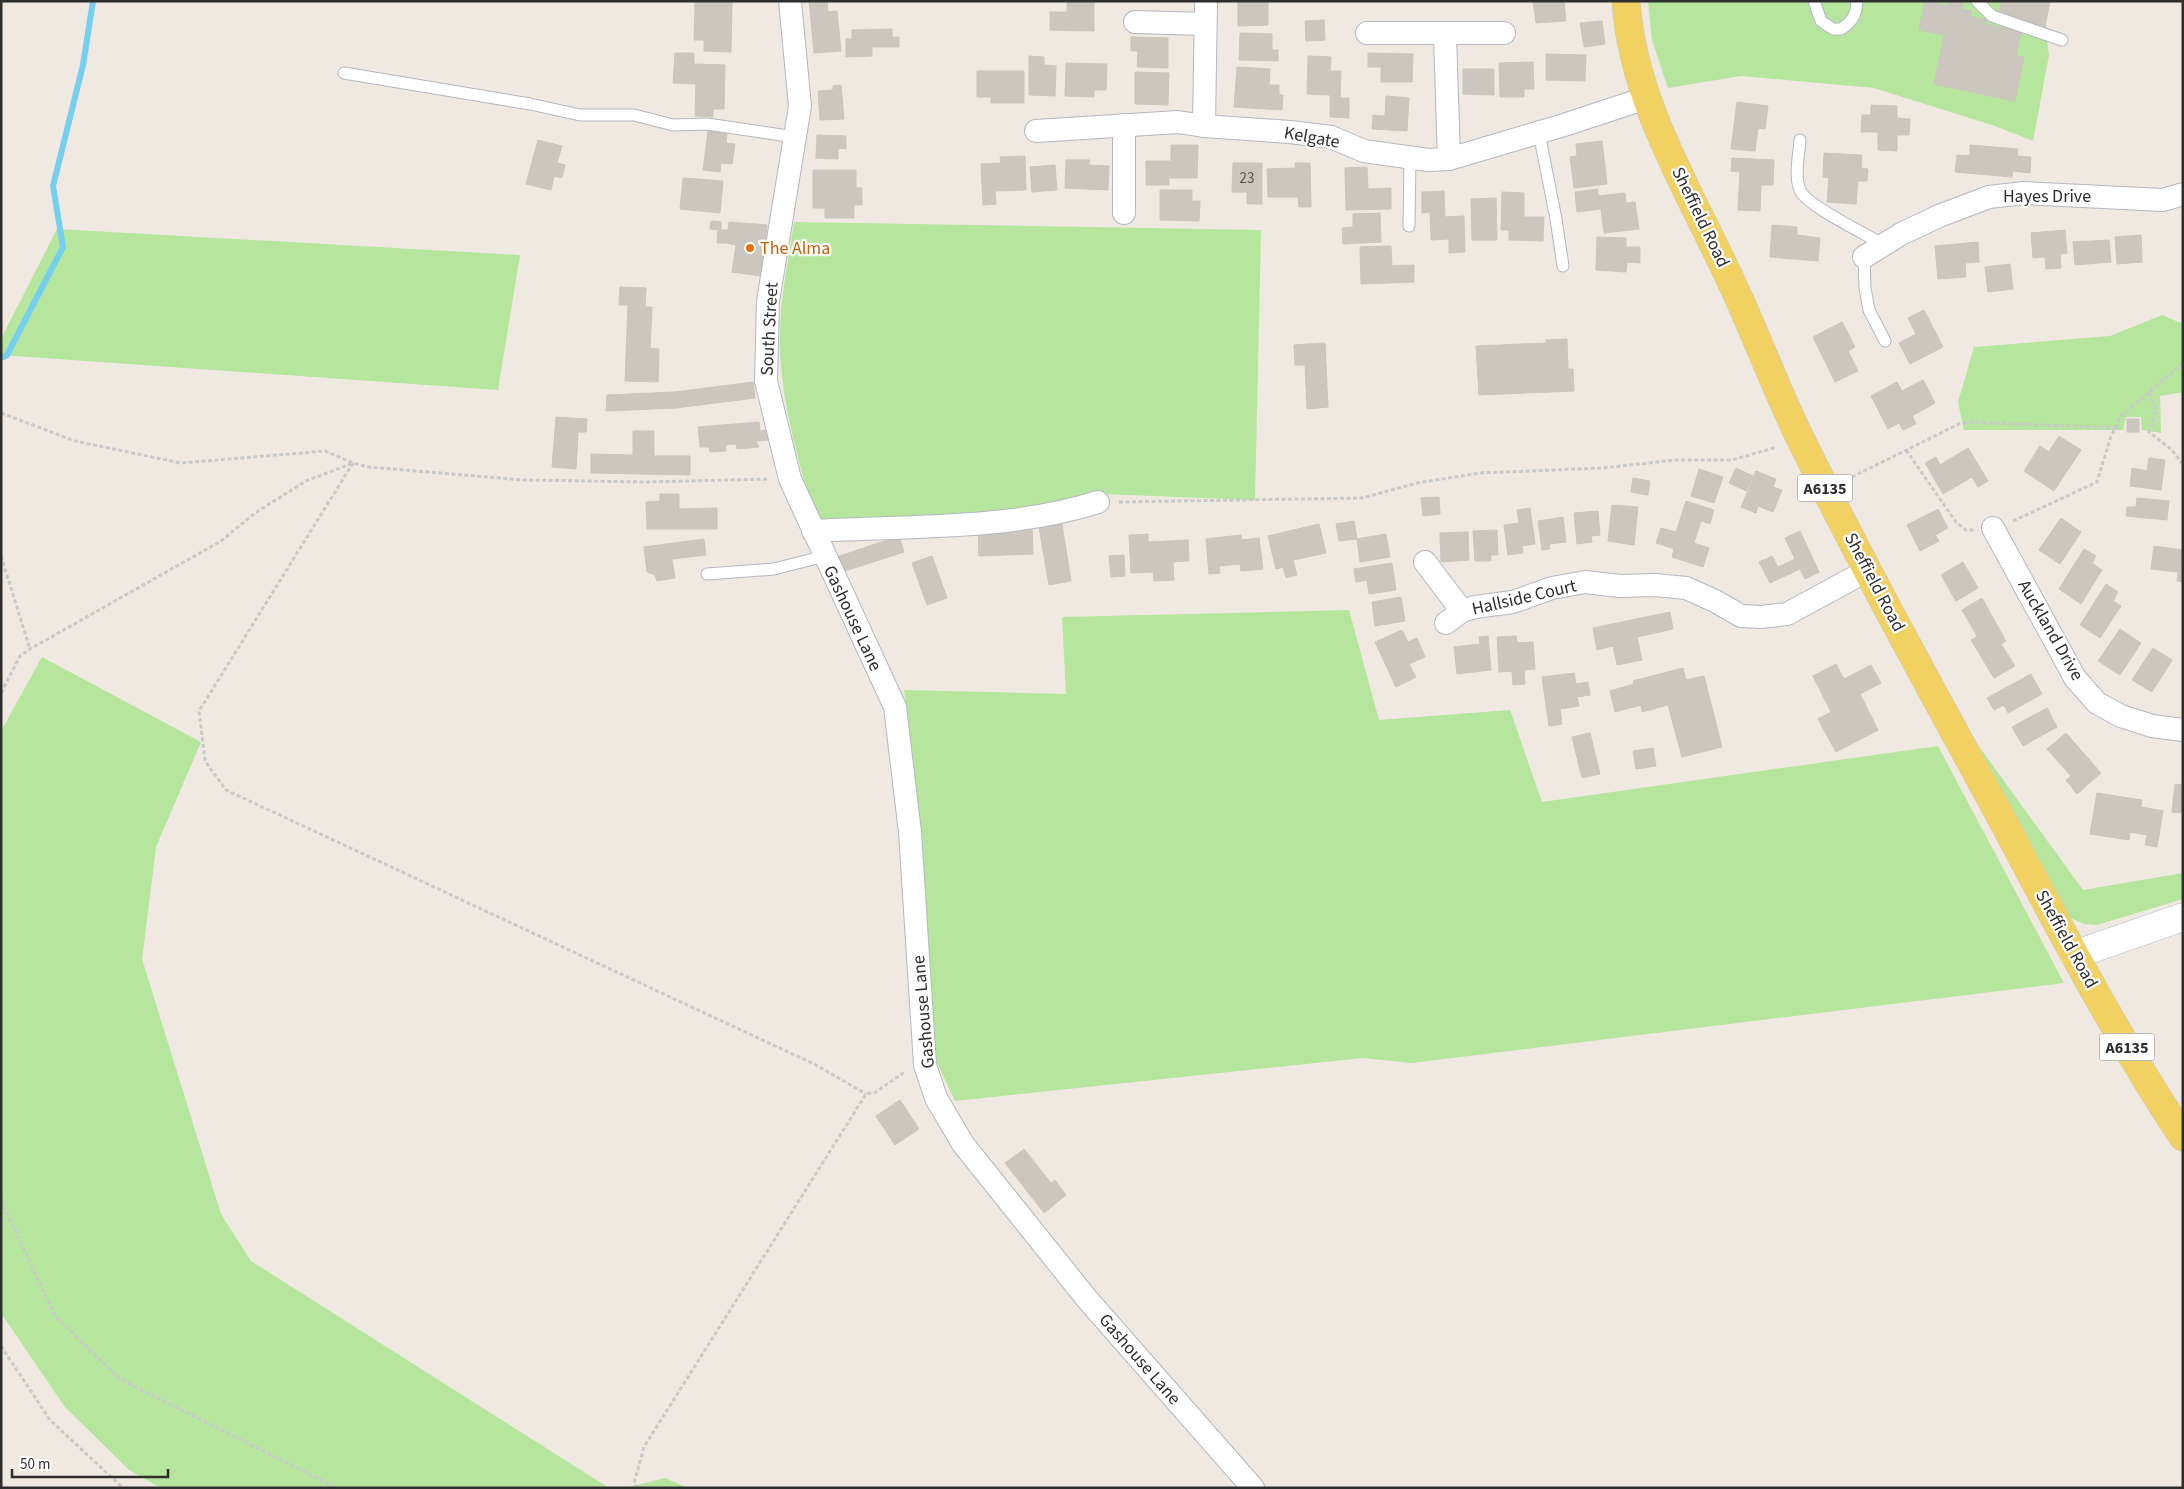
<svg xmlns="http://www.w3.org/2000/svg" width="2184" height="1489" font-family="'Source Sans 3',sans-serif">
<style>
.green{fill:#b6e59e}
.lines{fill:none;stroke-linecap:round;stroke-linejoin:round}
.stream{stroke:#75cff0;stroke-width:6}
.building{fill:#cbc7bf;stroke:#cbc5ba}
.service-casing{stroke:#b4b7c1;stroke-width:13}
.minor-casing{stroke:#b4b7c1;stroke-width:24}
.tertiary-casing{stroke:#b4b7c1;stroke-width:29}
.primary-casing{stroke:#c9c9c9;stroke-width:29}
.path{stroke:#c9c9c9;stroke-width:3;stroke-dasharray:4 2.5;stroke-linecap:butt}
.service{stroke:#fff;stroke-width:11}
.minor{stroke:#fff;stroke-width:22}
.tertiary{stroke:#fff;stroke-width:28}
.primary{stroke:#f2d163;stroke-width:28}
.food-dot{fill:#e8710a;stroke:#fff;stroke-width:2}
.labels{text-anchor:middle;stroke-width:4.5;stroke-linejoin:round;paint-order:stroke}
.number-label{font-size:15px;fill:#555452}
.shield{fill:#fff;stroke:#6d6d6d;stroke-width:1}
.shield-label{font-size:16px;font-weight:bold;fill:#2e2e2e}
.street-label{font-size:18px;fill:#2e2e2e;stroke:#fff}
.food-label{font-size:18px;fill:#c56008;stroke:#fff;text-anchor:start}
</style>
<rect width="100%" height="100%" fill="#efe9e1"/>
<g class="green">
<polygon points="1648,1 2050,1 2045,27 2049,55 2033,141 1995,126 1874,88 1741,76 1668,88 1652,40"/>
<path d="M794,222L1261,230L1255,500L1101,494L979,515L815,520C798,457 778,395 780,329C781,294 789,257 794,222Z"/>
<polygon points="57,229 520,255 498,390 1,355 1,339"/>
<polygon points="2162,315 2183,324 2183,392 2160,396 2161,433 2142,430 2141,417 2126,417 2123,430 1964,430 1958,402 1974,347 2110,336"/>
<polygon points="1349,610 1379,720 1510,710 1542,802 1938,746 2064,983 1412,1063 1363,1058 955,1101 934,1056 907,712 904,690 1066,694 1062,617"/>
<polygon points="42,657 201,742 156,847 142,959 221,1214 251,1261 609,1488 161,1488 129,1470 65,1407 1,1313 1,731"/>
<polygon points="1975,741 2083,890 2183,873 2183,899 2097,925 2084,924 2069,917"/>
<polygon points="665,1478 688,1488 626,1488"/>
</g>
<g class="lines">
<polyline class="stream" points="1,358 7,355 63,247 53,186 83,65 93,1"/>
</g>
<g class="building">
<polygon points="705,1 732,1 731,52 704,51 704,40 694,40 695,2"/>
<polygon points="809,1 827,1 828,12 837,11 841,51 814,53"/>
<polygon points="1067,1 1094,1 1094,31 1050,30 1050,12 1067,12"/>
<polygon points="1238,1 1268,1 1268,25 1238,26"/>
<polygon points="1533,1 1564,1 1566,21 1536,23"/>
<polygon points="1925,1 1948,6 1949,1 1963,1 1962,9 1972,11 1970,16 1986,20 1985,24 2021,32 2016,56 2024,57 2015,101 1934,84 1944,35 1919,30"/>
<polygon points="2002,1 2050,1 2045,27 1999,14"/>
<polygon points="1324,20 1325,40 1306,41 1305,21"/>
<polygon points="1602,21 1605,44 1584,47 1580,23"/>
<polygon points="892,29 892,37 899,37 899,47 872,47 872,56 846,57 846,39 852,39 852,30"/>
<polygon points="1240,33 1272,34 1272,50 1278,50 1278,61 1239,60"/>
<polygon points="1131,37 1168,38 1168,68 1137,67 1138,51 1131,51"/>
<polygon points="675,53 694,53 694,64 725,65 724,109 713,109 713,117 695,116 696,84 673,83"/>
<polygon points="1368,53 1413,54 1412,82 1381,82 1381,67 1368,67"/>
<polygon points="1546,54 1586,55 1585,81 1546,80"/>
<polygon points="1029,56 1044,57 1044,65 1056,66 1055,96 1029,95"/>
<polygon points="1308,56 1331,57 1330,71 1341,71 1340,98 1349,98 1349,118 1330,117 1330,95 1307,94"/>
<polygon points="1533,62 1534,89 1524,89 1524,97 1500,97 1499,63"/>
<polygon points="1066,63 1107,64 1106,90 1094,90 1094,97 1065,96"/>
<polygon points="1237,67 1270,69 1269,85 1279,85 1279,95 1283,95 1282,110 1234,107"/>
<polygon points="1463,69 1494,69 1494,95 1463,94"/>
<polygon points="977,71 1024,71 1024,103 991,103 991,97 977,97"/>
<polygon points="1135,72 1169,73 1168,105 1135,104"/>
<polygon points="841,85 844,119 820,120 818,91 833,90 833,86"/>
<polygon points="1386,96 1409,98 1407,131 1372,129 1373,115 1385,116"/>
<polygon points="1737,102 1768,106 1765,129 1758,128 1755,151 1731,149"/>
<polygon points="1871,105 1897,106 1897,118 1910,119 1909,135 1897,135 1897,151 1878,150 1878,132 1861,132 1862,115 1871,115"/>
<polygon points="708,131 727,134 726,143 735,144 732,164 721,163 720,172 703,170"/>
<polygon points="817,135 846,136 846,149 838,148 838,159 816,158"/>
<polygon points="538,140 562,146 557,163 565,165 562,178 554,176 551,190 526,184"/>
<polygon points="1602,141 1607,184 1574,188 1570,157 1577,156 1576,144"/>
<polygon points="1171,145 1198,145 1197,178 1169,178 1169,185 1146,185 1146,161 1171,161"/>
<polygon points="1970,145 2018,149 2017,156 2031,157 2030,173 2013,171 2012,177 1955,172 1957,155 1970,156"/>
<polygon points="1824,153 1862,155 1861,168 1868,169 1867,181 1858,181 1856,204 1827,202 1829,178 1823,177"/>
<polygon points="1025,156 1026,190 995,191 996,204 983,205 981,164 1001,163 1000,157"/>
<polygon points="1732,158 1774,160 1773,185 1761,185 1760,211 1738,210 1740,172 1731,171"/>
<polygon points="1066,160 1090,160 1089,165 1109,166 1108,190 1065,188"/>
<polygon points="1233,163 1262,163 1262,204 1247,204 1247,192 1232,192"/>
<polygon points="1295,163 1310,163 1311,207 1299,207 1298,197 1268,197 1267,169 1295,168"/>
<polygon points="1055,165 1057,190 1032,192 1030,167"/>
<polygon points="1367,167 1368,189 1391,188 1391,209 1346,210 1345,168"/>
<polygon points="813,170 856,170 856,188 862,188 862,205 854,205 854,218 825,218 825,208 813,208"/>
<polygon points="683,178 723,181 720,213 680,209"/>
<polygon points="1598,189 1598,196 1625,193 1626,203 1635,202 1639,229 1604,233 1601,209 1577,212 1575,192"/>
<polygon points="1160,190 1192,190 1192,201 1200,201 1199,221 1160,220"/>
<polygon points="1444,191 1445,217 1464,216 1465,252 1449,253 1449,239 1431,240 1430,212 1422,213 1422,192"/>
<polygon points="1502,192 1524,193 1524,217 1544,217 1543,241 1509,240 1509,230 1501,230"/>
<polygon points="1496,198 1497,240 1472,240 1471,199"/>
<polygon points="1380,213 1381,242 1343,244 1342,228 1353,227 1353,214"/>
<polygon points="711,221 721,222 721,230 710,229"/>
<polygon points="729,222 767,225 761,276 732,272 736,245 726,243"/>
<polygon points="1772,225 1797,227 1797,235 1820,238 1818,261 1770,257"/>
<polygon points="718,230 727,230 726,243 717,243"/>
<polygon points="2065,230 2067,253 2060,254 2061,268 2046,269 2045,257 2033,258 2031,233"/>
<polygon points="2141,235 2142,262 2117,264 2115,237"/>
<polygon points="1597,237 1626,238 1626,247 1640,247 1640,263 1627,262 1626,272 1596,270"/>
<polygon points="2109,240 2111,262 2075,265 2073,242"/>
<polygon points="1978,242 1979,262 1965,263 1966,277 1938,279 1935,246"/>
<polygon points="1391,246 1392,266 1414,265 1414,282 1361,284 1360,247"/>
<polygon points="2010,264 2013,289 1988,292 1985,267"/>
<polygon points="620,287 646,288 645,307 652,307 650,348 659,349 658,382 625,381 628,305 619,305"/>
<polygon points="1924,310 1943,347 1910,364 1899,343 1916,334 1908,318"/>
<polygon points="1842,322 1855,347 1848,351 1858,371 1835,382 1813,337"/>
<polygon points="1567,339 1568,369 1573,369 1574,391 1479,395 1476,346 1546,343 1546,340"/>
<polygon points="1325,343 1328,407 1307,409 1305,365 1295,365 1294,345"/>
<polygon points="1923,380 1935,403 1912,416 1916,424 1903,430 1899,423 1888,429 1871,396 1897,382 1902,391"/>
<polygon points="753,382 755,398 676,408 606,411 607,395 675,392"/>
<polygon points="556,417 587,419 586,432 578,432 576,469 552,467"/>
<rect x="2127" y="419" width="12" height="13"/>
<polygon points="759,422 760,431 769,430 770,440 756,441 759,447 737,449 736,444 725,445 726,451 710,452 709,447 700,447 698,427"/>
<polygon points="633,431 654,431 654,456 690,456 690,475 591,473 591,454 633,455"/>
<polygon points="2059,436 2081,450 2054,491 2024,471 2040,446 2049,452"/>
<polygon points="1968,448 1988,481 1978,487 1972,477 1943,494 1925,463 1936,457 1940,465"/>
<polygon points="2149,458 2165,460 2161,490 2130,486 2132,468 2147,471"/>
<polygon points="1736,468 1753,476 1746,491 1729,483"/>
<polygon points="1699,469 1723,477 1714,503 1691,496"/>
<polygon points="1756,471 1776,479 1773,487 1782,490 1773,512 1758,506 1756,513 1741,507"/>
<polygon points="1633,478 1650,481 1648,495 1631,492"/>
<polygon points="660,494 679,494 679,509 717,508 717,529 647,529 646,502 660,501"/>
<polygon points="1439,497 1440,514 1423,516 1421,498"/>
<polygon points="2137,498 2169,501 2167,520 2126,516 2127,507 2136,507"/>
<polygon points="1686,501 1714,510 1710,524 1701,521 1694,543 1709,548 1703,567 1672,557 1674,549 1656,543 1661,528 1676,532"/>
<polygon points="1612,505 1638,507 1634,545 1608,541"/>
<polygon points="1530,508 1535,544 1522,546 1523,553 1508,555 1504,525 1519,523 1517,510"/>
<polygon points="1938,509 1948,528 1935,535 1939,541 1920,551 1907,525"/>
<polygon points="1598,511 1600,535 1591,536 1592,542 1577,544 1574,513"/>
<polygon points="1563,517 1566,542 1549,544 1550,549 1542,550 1538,521"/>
<polygon points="1061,518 1071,581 1049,585 1038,521"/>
<polygon points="2061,518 2081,532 2060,564 2039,550"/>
<polygon points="1354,521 1357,539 1339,541 1336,524"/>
<polygon points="1319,524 1326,553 1293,560 1297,575 1286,578 1283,567 1276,569 1268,536"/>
<polygon points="1032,526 1033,554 979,556 978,528"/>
<polygon points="1497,530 1498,555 1491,555 1491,561 1475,561 1473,531"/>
<polygon points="1800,531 1819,572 1805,579 1800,569 1770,583 1759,562 1772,556 1778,567 1795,559 1785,538"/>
<polygon points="1468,532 1469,560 1441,562 1440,533"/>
<polygon points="1148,534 1148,542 1188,540 1189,561 1173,562 1174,580 1154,581 1153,572 1131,573 1129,535"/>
<polygon points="1386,534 1390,557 1360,562 1357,539"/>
<polygon points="1241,535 1242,540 1259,538 1263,569 1241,571 1240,564 1219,566 1220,573 1209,574 1206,539"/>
<polygon points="899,536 904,552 839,573 834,558"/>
<polygon points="704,539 706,555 672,559 675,578 657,581 655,575 647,572 644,547"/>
<polygon points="2154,546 2183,550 2183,582 2177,581 2178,572 2151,569"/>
<polygon points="2084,549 2096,556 2092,563 2102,570 2081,604 2059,589"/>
<polygon points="1124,555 1125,576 1111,577 1109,556"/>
<polygon points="932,556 947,598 927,605 912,563"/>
<polygon points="1963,562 1978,588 1956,601 1941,575"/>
<polygon points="1392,563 1396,590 1369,594 1367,580 1356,582 1354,569"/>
<polygon points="2106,584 2118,592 2113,601 2121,606 2100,638 2080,625"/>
<polygon points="1401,597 1405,621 1375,626 1372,602"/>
<polygon points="1982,598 1997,625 1977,636 1962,610"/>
<polygon points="1670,612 1673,629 1637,637 1642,660 1617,665 1613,646 1597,650 1593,628"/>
<polygon points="1997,625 2006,641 2001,644 2015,666 1994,678 1971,640"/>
<polygon points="2120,629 2141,643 2120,675 2098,661"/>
<polygon points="1402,630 1408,642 1417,638 1425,657 1409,664 1416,677 1396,687 1375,642"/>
<polygon points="1488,636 1491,670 1457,674 1454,647 1480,644 1479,637"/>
<polygon points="1516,636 1517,643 1533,642 1535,669 1524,670 1525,684 1513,685 1512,671 1499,672 1497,637"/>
<polygon points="2153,648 2172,660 2152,692 2132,680"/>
<polygon points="1836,664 1844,679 1871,665 1881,683 1860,694 1878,730 1836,752 1818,719 1831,712 1813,676"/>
<polygon points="1683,668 1686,680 1704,676 1722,747 1682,757 1668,705 1642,712 1641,705 1615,712 1610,691 1634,684 1633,681"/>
<polygon points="1574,673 1576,684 1588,682 1590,695 1577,697 1579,706 1560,709 1562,724 1549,726 1542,677"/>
<polygon points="2031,674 2042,694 2008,713 2004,705 1994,710 1987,698"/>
<polygon points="2047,708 2057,727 2023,746 2012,727"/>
<polygon points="1590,733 1600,774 1582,778 1572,737"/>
<polygon points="2066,733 2101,773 2077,794 2066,780 2071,776 2047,749"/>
<polygon points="1653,748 1656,766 1636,769 1633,751"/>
<polygon points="2175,784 2183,785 2183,813 2172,812"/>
<polygon points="2097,793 2142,800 2141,807 2163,811 2157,847 2145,845 2147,835 2130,832 2129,840 2090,834"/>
<polygon points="900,1100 919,1129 895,1145 876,1116"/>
<polygon points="1024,1149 1051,1183 1055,1180 1066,1195 1044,1213 1005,1163"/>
</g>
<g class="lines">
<defs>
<g id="service">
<path d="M1814,1L1821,21L1833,29H1841C1853,21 1856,15 1857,1"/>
<polyline points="1977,1 1992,16 2062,40"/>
<polyline points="344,73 530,104 580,115 634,115 673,125 707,124 795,137"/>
<polyline points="1539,133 1556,219 1563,266"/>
<path d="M1800,140C1799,155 1794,176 1800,190C1805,205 1868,235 1884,245"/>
<polyline points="1409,226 1410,157"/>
<polyline points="1864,257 1865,288 1869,310 1885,341"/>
<polyline points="707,574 774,569 825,556"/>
</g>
<g id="minor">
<polyline points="790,1 800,106 768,301 766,381 790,479 895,707 910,832 925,1065 936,1098 963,1144 1087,1299 1253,1488"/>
<polyline points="1135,22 1205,24"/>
<polyline points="1367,33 1504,33"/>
<polyline points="1445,35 1449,159"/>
<polyline points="1124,125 1124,213"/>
<polyline points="1204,126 1206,1"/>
<polyline points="1036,131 1178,122 1204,126 1290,132 1331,137 1364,151 1428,160 1449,159 1564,125 1646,98"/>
<polyline points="1864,257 1901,234 1939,216 1989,197 2024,193 2163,200 2183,194"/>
<polyline points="1993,528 2075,678 2097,703 2121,716 2152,726 2183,730"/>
<path d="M813,531C904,526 1011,530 1098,502"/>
<polyline points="1425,562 1462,611"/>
<polyline points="1446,623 1462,611 1475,607 1513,602 1552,588 1585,582 1620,586 1655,585 1686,588 1715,601 1741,616 1761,617 1787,614 1868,570"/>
</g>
<polyline id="tertiary" points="2074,955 2183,917"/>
<path id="primary" d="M1626,1C1633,106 1694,198 1736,292C1759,342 1778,394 1803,444C1864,568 1931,689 1997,810C2056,921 2114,1033 2183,1137"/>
</defs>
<use href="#service" class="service-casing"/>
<use href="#minor" class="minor-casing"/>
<use href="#tertiary" class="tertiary-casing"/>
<use href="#primary" class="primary-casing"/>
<g class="path">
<polyline points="2183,349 2183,353"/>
<polyline points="2149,393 2156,411 2149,432 2172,450 2183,465"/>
<polyline points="1,413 75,441 181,463 325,451 353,463 369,467 523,480 647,482 769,479"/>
<polyline points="1906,450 1956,522 1966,530 1974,530"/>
<polyline points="353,463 199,711 205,761 226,790 816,1065 866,1094"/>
<polyline points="1846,480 1959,424 1971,422 2115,428"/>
<polyline points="1119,502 1362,498 1417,483 1480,473 1602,468 1676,460 1732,460 1777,447"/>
<polyline points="2013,521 2097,482 2110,439 2121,416 2183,363"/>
<polyline points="1,556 30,649"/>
<polyline points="1,693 20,656 30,649 221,541 255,513 306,481 353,463"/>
<polyline points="1,1200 55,1316 120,1379 337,1488"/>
<polyline points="1,1346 50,1420 123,1488"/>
<polyline points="637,1488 634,1483 644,1447 866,1094 876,1092 906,1071"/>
</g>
<use href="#service" class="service"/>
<use href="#minor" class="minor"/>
<use href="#tertiary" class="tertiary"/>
<use href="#primary" class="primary"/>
</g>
<circle class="food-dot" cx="750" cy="248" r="5"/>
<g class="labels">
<g class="number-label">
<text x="1247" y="183">23</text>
</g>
<g class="shield">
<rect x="1797.5" y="474.5" width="55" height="27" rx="4"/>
<rect x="2099.5" y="1033.5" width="55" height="27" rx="4"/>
</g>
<g class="shield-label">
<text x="1825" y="494">A6135</text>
<text x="2127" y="1053">A6135</text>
</g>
<g class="street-label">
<text transform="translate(1312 137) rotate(10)" y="6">Kelgate</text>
<text x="2047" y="202">Hayes Drive</text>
<text transform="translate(1701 217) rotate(64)" y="6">Sheffield Road</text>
<text transform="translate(769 329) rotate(-87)" y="6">South Street</text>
<text transform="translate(1875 582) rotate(62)" y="6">Sheffield Road</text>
<text transform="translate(1524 597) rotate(-13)" y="6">Hallside Court</text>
<text transform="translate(853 618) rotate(65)" y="6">Gashouse Lane</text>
<text transform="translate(2051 630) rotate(60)" y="6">Auckland Drive</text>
<text transform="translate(2067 939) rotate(61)" y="6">Sheffield Road</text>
<text transform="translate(923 1012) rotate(-95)" y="6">Gashouse Lane</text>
<text transform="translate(1140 1359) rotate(49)" y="6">Gashouse Lane</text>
</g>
<g class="food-label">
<text x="760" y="254">The Alma</text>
</g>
</g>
<rect width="2184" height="1489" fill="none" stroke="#2e2e2e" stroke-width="5"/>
<path d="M12 1469v8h156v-8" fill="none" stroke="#2e2e2e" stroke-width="2.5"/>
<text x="20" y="1469" font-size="15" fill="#2e2e2e" stroke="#ffffff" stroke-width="4" paint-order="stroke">50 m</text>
</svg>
